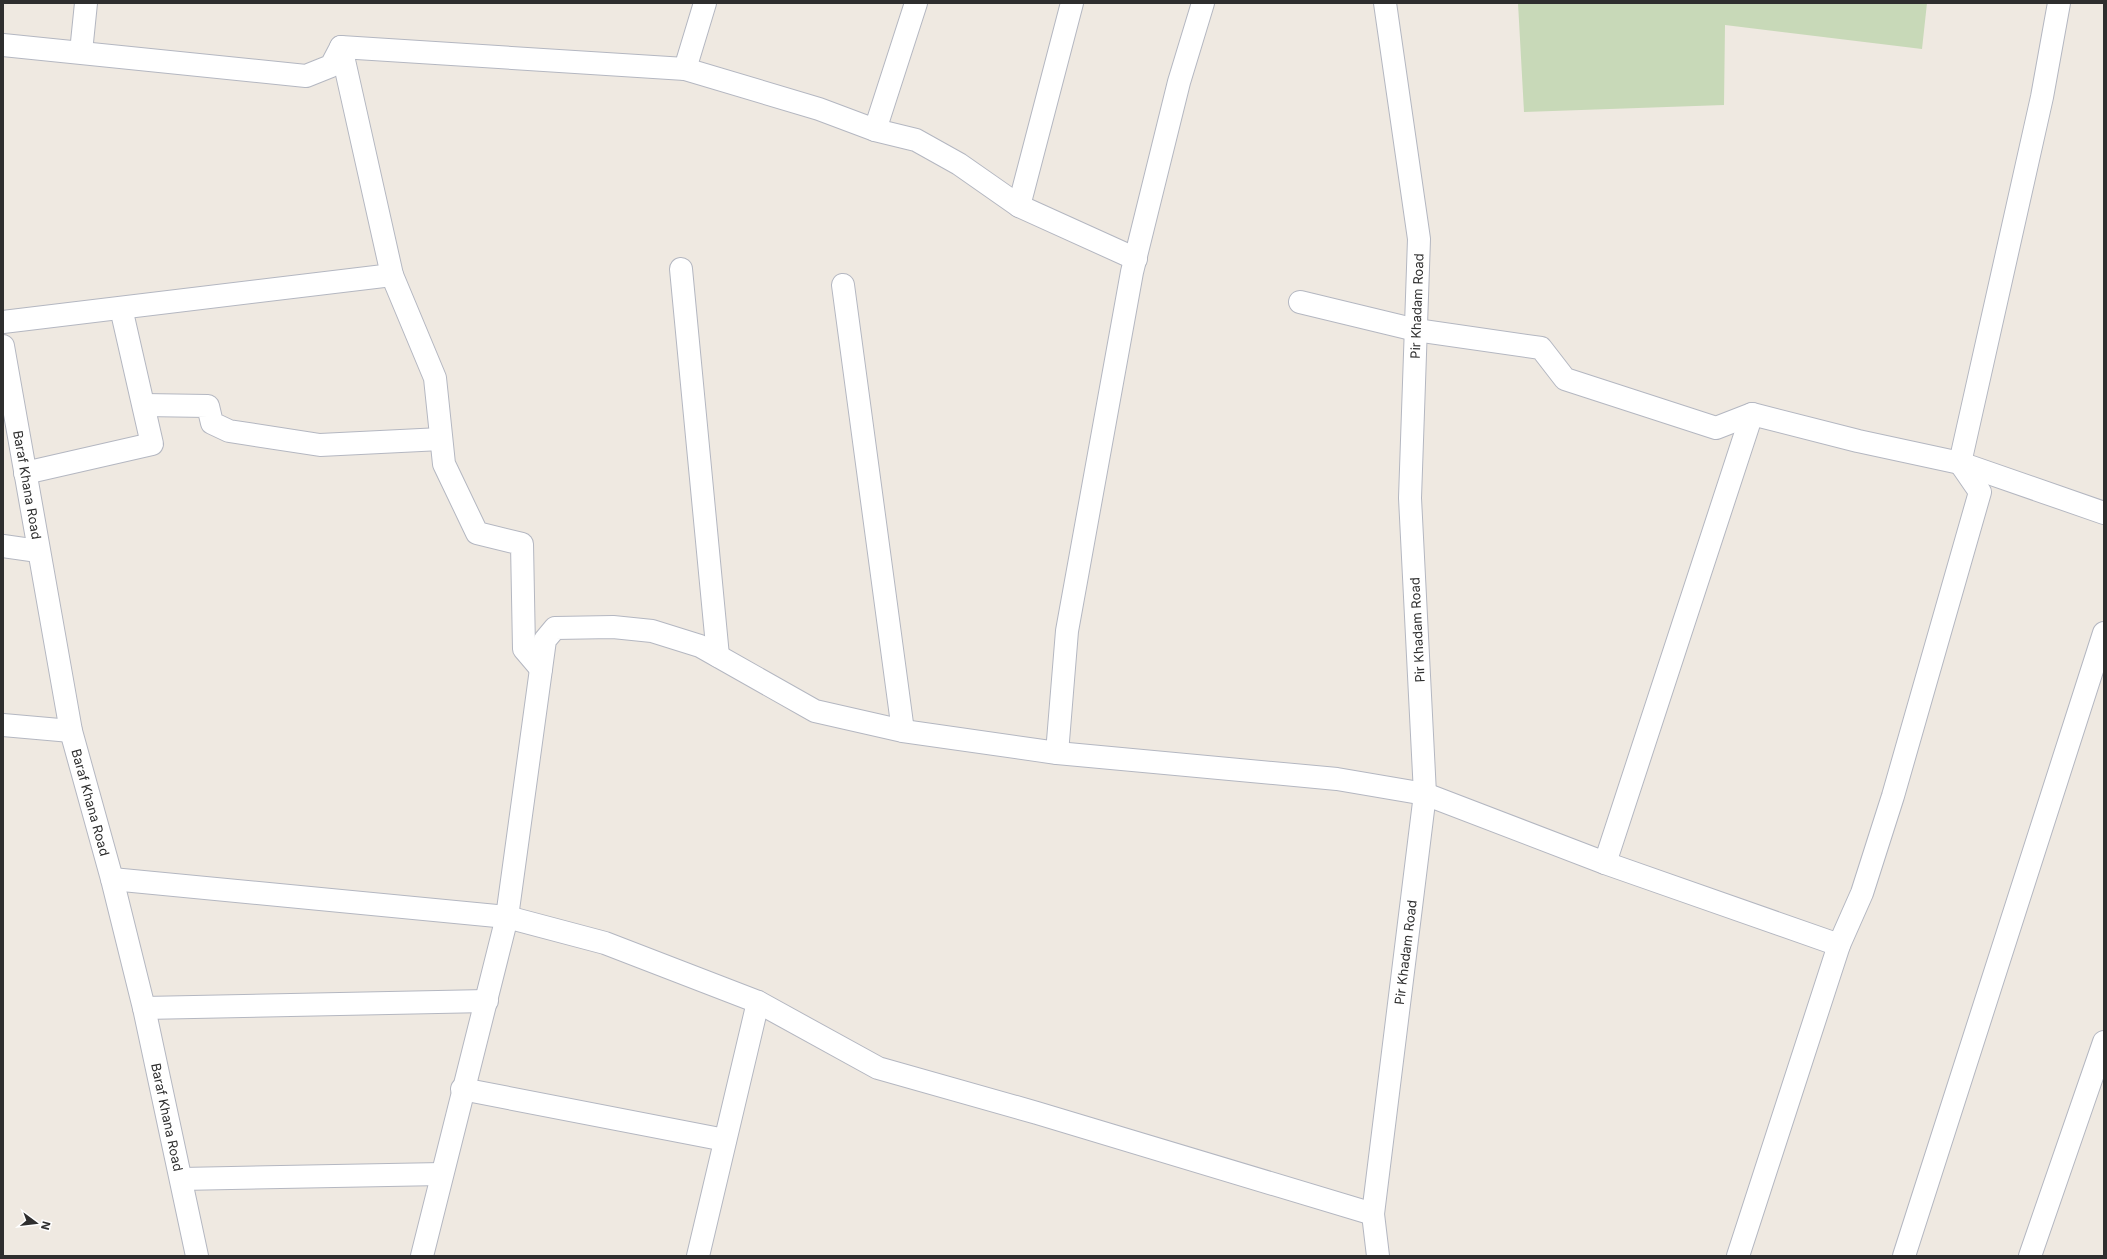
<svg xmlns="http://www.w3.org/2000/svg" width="2107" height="1259" font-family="Inter,sans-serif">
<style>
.cemetery{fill:#c8d9b8}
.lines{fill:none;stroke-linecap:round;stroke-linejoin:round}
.street-casing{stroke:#b4b7c1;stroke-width:24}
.secondary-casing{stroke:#b4b7c1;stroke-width:24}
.street{stroke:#fff;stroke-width:22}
.secondary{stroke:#fff;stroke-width:22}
.labels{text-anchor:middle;stroke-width:4;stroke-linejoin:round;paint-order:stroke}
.street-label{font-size:13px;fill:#2e2e2e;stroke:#fff}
</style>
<rect width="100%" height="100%" fill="#efe9e1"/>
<polygon class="cemetery" points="1518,3 1927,3 1922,49 1725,25 1724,105 1524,112"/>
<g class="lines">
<defs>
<g id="street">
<polyline points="3,45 306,76 331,66 341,47 685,69 819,109 875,130 916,140 959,164 1019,206 1136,259"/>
<polyline points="81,52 86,3"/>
<polyline points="685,69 705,3"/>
<polyline points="875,130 916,3"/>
<polyline points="1019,206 1072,3"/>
<polyline points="681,269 718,656"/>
<polyline points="392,275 435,378 444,464 477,533 522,544 524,649 541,669"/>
<polyline points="843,285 903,731"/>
<polyline points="1300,302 1416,330 1541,348 1565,379 1716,428 1752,414 1858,441 1960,463 2104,513"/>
<polyline points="3,322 392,275 341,47"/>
<path id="s1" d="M3,346L71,731L112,879L144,1008L197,1256"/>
<polyline points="144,405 208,406 212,423 229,431 320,445 441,439"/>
<polyline points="25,473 152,444 121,308"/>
<polyline points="3,546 38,551"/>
<polyline points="3,725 71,731"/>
<polyline points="1057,753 1067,631 1132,272 1179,82 1203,3"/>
<polyline points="1605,863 1752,414"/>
<polyline points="112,879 507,917 605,943 758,1002 878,1068 1037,1113 1373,1214"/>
<polyline points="144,1008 487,1001"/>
<polyline points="462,1089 725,1140"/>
<polyline points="181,1179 442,1174"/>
<polyline points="422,1256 507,917 545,640 555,628 613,627 652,631 700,646 815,711 903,731 1057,753 1337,779 1425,794 1605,863 1839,945"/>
<polyline points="698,1256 758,1002"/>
<polyline points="1738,1256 1839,945 1862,893 1893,796 1980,492 1960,463 2042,97 2059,3"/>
<polyline points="1904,1256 2104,633"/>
<polyline points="2030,1256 2104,1042"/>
</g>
<g id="secondary">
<path id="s2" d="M1378,1256L1373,1214L1425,794L1410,498L1419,239L1385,3"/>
</g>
</defs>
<use href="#street" class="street-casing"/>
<use href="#secondary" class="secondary-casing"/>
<use href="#street" class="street"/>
<use href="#secondary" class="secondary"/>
</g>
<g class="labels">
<g class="street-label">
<text dy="5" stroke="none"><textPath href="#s2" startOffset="954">Pir Khadam Road</textPath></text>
<text dy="5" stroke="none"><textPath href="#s1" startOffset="141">Baraf Khana Road</textPath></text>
<text transform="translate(1417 630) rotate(-93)" y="5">Pir Khadam Road</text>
<text dy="5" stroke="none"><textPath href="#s1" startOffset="465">Baraf Khana Road</textPath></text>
<text dy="5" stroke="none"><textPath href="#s2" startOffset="306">Pir Khadam Road</textPath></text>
<text dy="5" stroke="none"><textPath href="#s1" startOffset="789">Baraf Khana Road</textPath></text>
</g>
</g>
<rect width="2107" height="1259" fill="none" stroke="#2e2e2e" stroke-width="8"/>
<g transform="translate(36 1223) rotate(105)" stroke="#ffffff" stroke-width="3" paint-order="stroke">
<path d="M0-3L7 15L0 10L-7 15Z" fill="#2e2e2e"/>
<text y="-6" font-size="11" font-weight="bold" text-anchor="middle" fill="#2e2e2e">N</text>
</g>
</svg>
